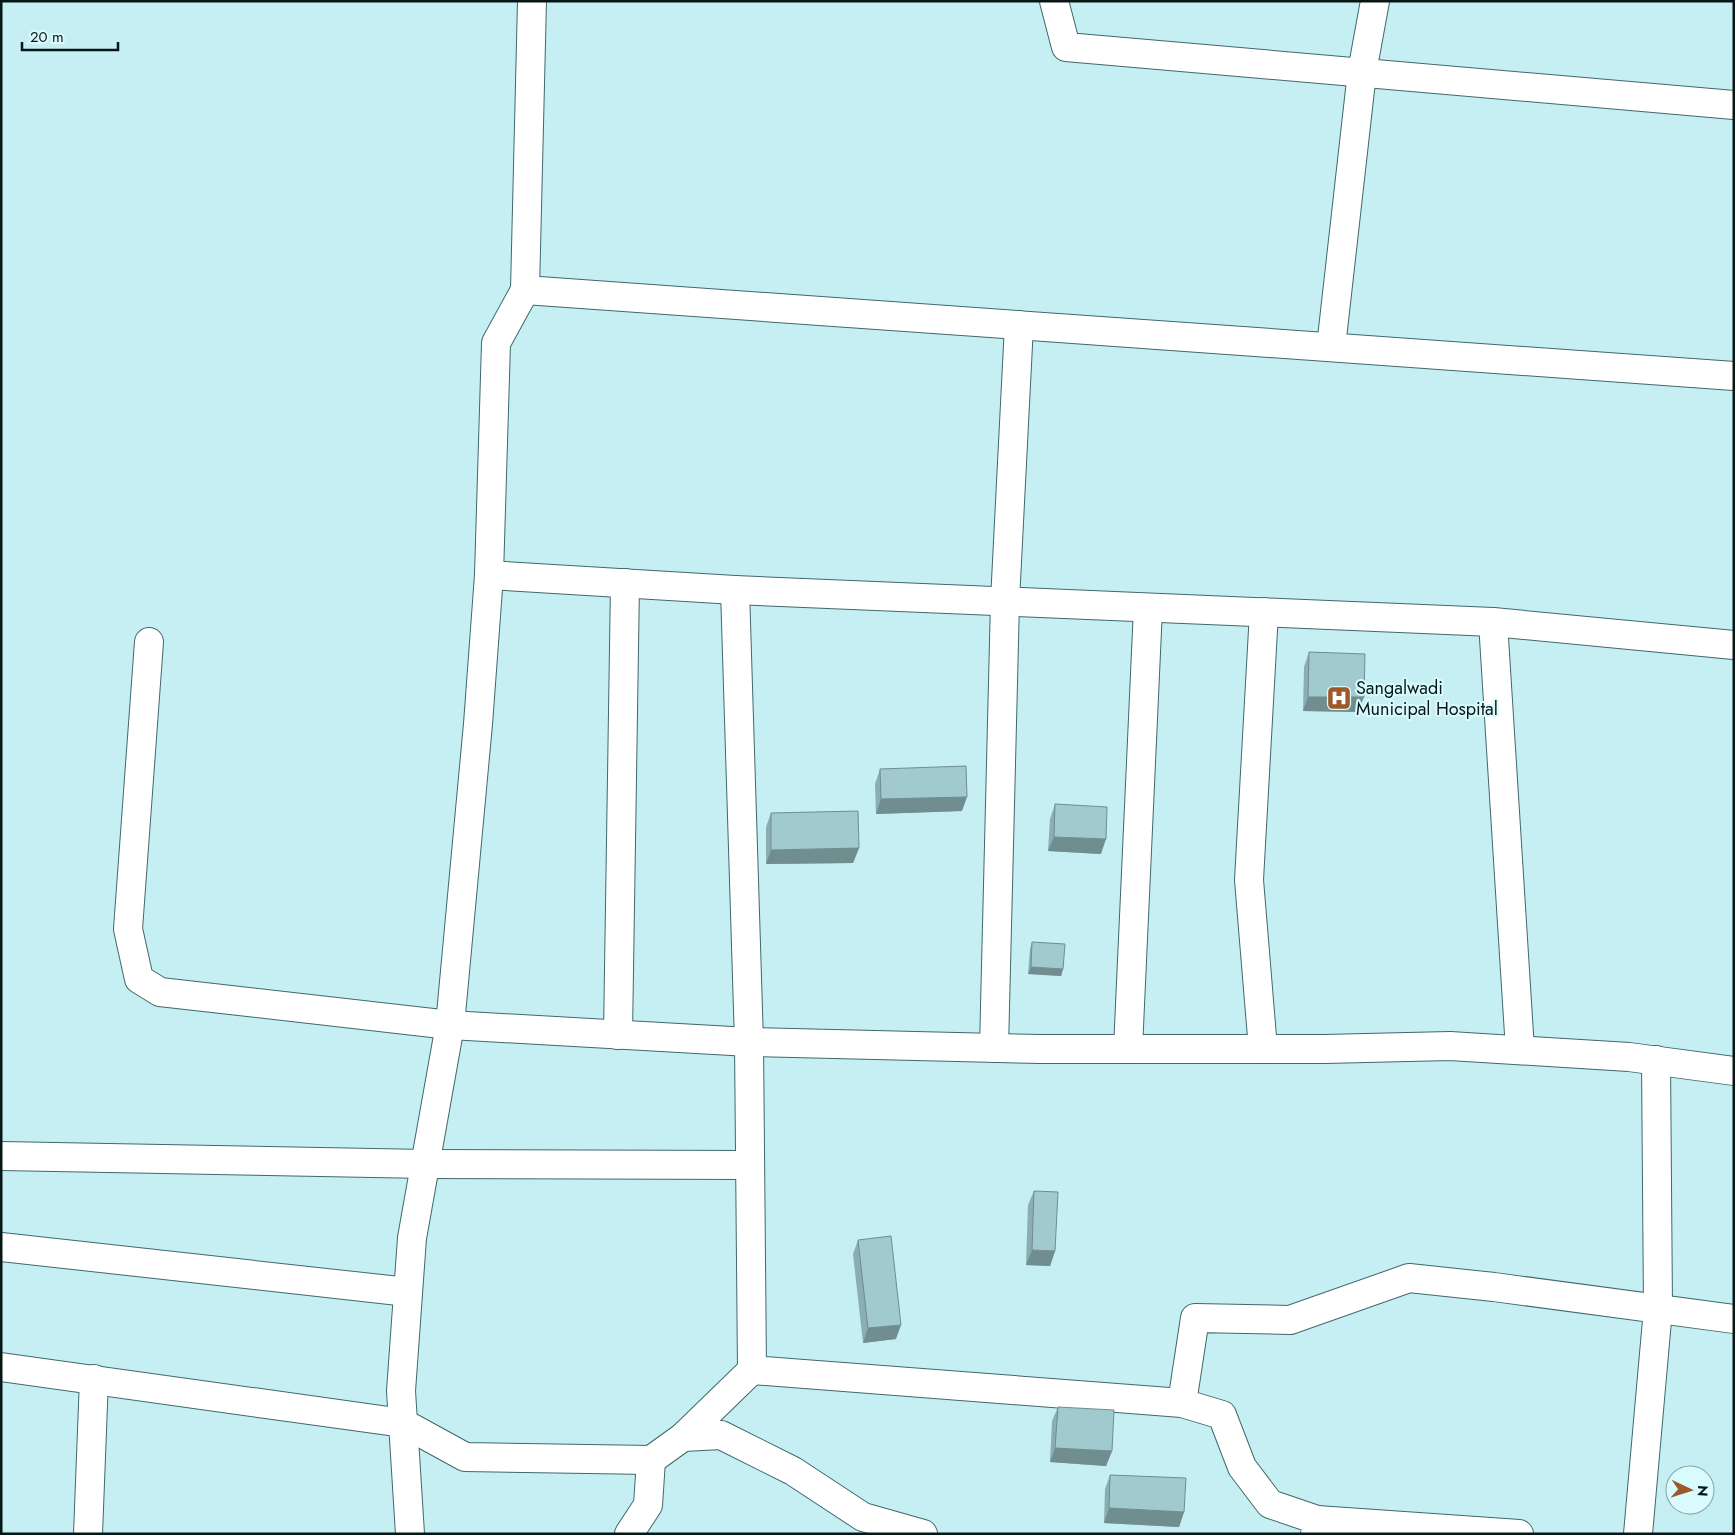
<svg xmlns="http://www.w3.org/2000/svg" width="1735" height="1535" font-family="Jost,sans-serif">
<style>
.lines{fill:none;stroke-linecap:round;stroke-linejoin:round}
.minor-casing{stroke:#41686b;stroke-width:30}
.minor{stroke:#fff;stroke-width:28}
.wall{fill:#8aaeb1}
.shaded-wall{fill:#708d90}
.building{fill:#a0cace;stroke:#708d90}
.labels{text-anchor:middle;stroke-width:4;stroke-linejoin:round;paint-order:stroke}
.poi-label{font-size:18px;fill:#071718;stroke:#d9fbfe;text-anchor:start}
</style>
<rect width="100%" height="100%" fill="#c5eff3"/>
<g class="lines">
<defs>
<g id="minor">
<polyline points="1054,1 1066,47 1734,105"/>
<polyline points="525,290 1734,376"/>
<polyline points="1331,347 1362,72 1375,1"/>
<polyline points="489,575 735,590 749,1042 752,1370 1182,1403 1222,1415 1242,1467 1270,1504 1317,1520 1315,1534"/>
<polyline points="735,590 1493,622 1734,645"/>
<polyline points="1493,622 1520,1050"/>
<polyline points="149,642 128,929 139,979 160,992 450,1025 749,1042 1041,1049 1324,1049 1450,1046 1629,1057 1734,1071"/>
<polyline points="618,1035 625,583"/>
<polyline points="994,1048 1005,601 1019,325"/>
<polyline points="1128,1049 1148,608"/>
<polyline points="1263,1049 1249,880 1264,612"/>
<polyline points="1,1156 426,1164 750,1165"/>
<polyline points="1,1247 408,1292"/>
<polyline points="1,1367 403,1423 465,1457 651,1460 683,1437 752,1370"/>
<polyline points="1182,1403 1195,1318 1290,1320 1409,1278 1494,1287 1734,1319"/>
<polyline points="683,1437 721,1435 793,1471 863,1517 923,1534"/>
<polyline points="1317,1520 1519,1534"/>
<polyline points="88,1534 94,1379"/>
<polyline points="410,1534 401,1391 412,1238 450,1025 478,724 489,575 496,343 525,290 532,1"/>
<polyline points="629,1534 648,1505 651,1460"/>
<polyline points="1638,1534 1658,1309 1656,1060"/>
</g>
</defs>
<use href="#minor" class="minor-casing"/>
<use href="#minor" class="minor"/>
</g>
<g class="wall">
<polygon points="1309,652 1358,712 1303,711 1304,667"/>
<polygon points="880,769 962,811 876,814 875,784"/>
<polygon points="1055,804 1101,854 1048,851 1050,819"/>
<polygon points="771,813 859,848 853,863 766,864 766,827"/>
<polygon points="1032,942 1063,969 1061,976 1028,974 1030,949"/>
<polygon points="1034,1191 1055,1251 1050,1266 1026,1265 1028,1205"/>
<polygon points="858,1240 896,1339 863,1343 853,1254"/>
<polygon points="1058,1407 1112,1451 1106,1466 1050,1462 1052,1421"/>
<polygon points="1110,1475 1184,1512 1179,1527 1104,1523 1105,1489"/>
</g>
<g class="shaded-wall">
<polygon points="1308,697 1364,697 1358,712 1303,711"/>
<polygon points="967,797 962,811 876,814 881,799"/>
<polygon points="1054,837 1106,839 1101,854 1048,851"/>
<polygon points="859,848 853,863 766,864 771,850"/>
<polygon points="1031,967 1063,969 1061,976 1028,974"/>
<polygon points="1032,1250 1055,1251 1050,1266 1026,1265"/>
<polygon points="901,1325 896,1339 863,1343 868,1328"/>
<polygon points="1055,1448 1112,1451 1106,1466 1050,1462"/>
<polygon points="1109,1508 1184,1512 1179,1527 1104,1523"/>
</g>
<g class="building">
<polygon points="1309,652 1365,654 1364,697 1308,697"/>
<polygon points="966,766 967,797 881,799 880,769"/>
<polygon points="1055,804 1107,807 1106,839 1054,837"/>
<polygon points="858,811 859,848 771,850 771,813"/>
<polygon points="1032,942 1065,944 1063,969 1031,967"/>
<polygon points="1034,1191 1058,1192 1055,1251 1032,1250"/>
<polygon points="891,1236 901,1325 868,1328 858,1240"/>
<polygon points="1058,1407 1114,1410 1112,1451 1055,1448"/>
<polygon points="1110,1475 1186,1478 1184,1512 1109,1508"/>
</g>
<defs>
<symbol id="hospital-square" viewBox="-11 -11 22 22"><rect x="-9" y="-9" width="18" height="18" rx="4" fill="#9c5929" stroke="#d9fbfe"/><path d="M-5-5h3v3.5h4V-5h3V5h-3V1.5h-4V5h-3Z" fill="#fff"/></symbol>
</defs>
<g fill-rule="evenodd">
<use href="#hospital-square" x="1325" y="684" width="28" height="28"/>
</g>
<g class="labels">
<g class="poi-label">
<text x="1356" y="694">Sangalwadi<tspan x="1356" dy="21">Municipal Hospital</tspan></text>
</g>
</g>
<rect width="1735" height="1535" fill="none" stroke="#071718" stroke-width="5"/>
<g transform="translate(1690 1490) rotate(94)"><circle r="24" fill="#d9fbfe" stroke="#85a0a2"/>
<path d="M0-4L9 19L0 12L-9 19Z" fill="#9c5929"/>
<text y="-8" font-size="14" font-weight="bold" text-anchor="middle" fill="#071718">N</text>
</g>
<path d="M22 42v8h96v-8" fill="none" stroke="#071718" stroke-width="2.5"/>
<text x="30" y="42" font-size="15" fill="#071718" stroke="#d9fbfe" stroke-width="4" paint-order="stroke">20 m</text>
</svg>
